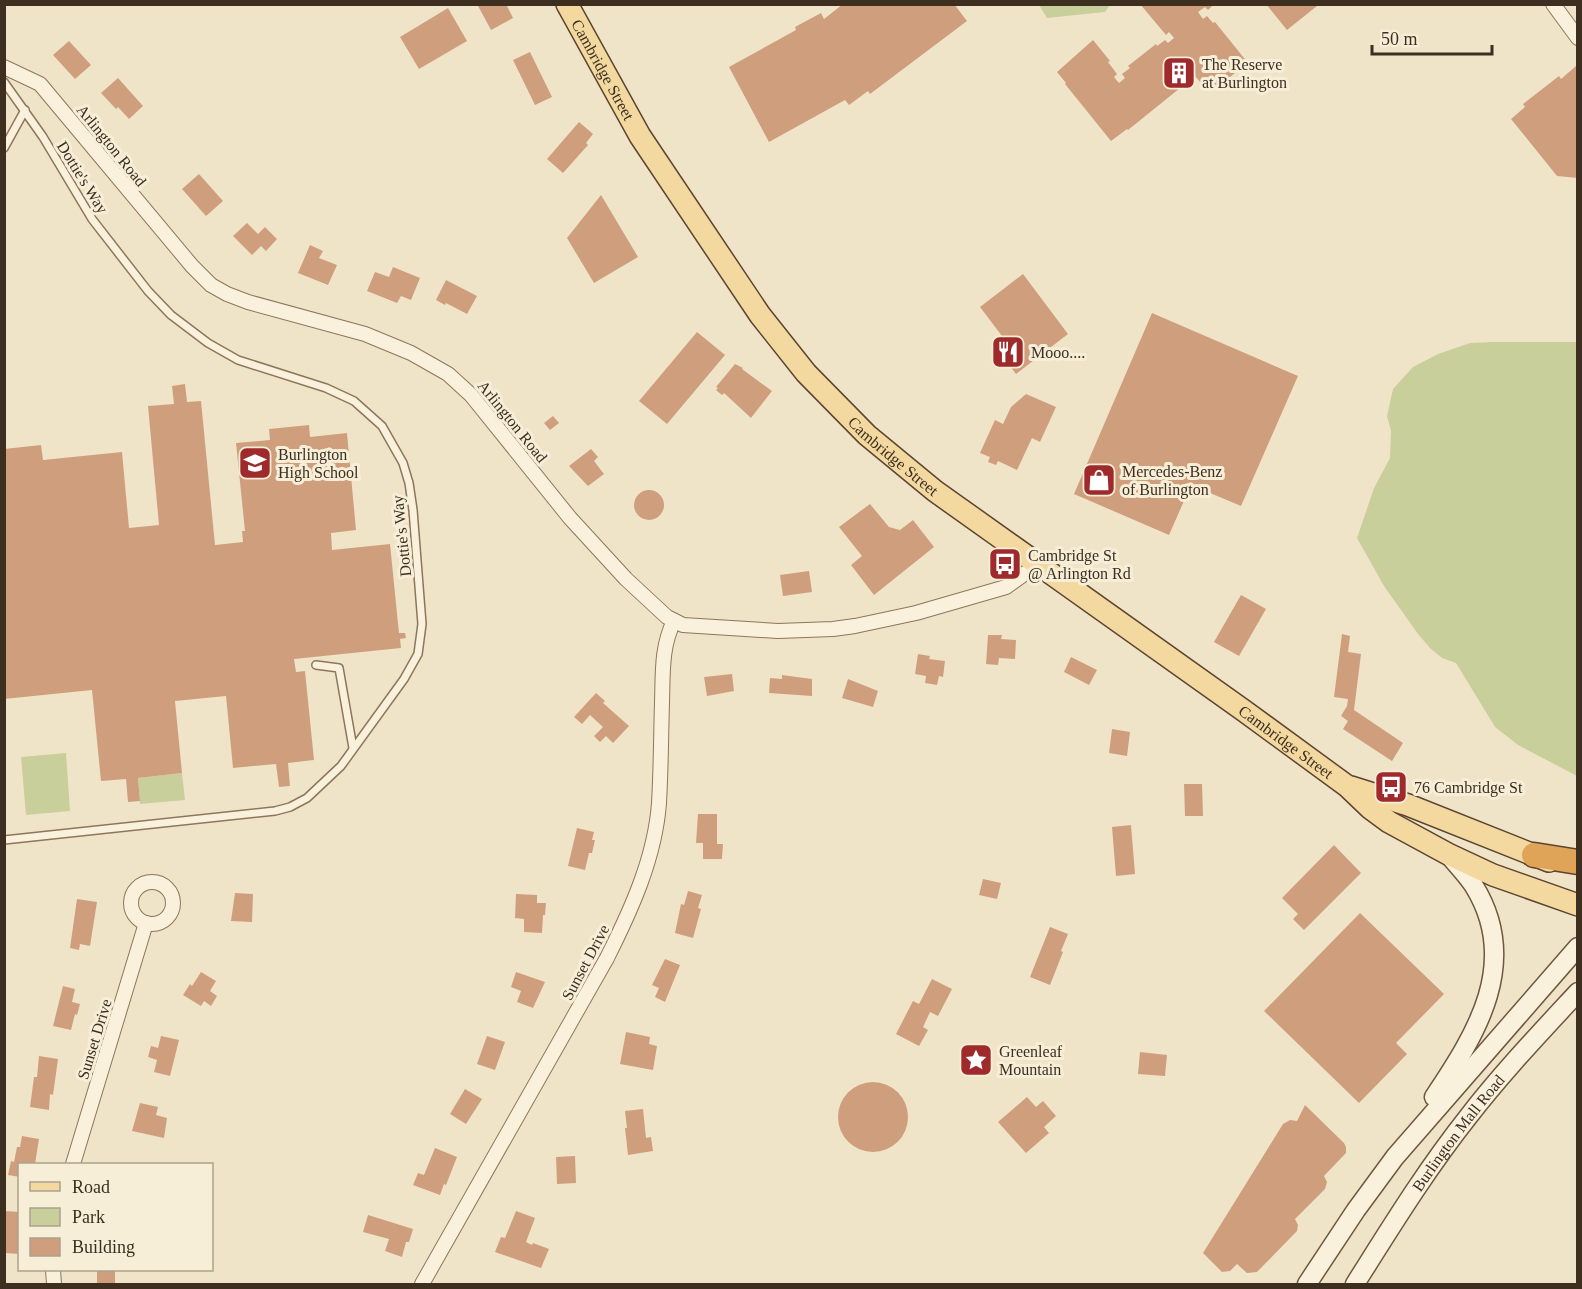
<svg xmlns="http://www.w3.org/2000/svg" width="1582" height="1289" font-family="'Times New Roman',serif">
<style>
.green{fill:#c9cf9b}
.building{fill:#cf9f7d}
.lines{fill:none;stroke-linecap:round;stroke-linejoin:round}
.lane-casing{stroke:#8d765c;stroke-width:10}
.street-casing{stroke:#8d765c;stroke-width:16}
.secondary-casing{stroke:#6f573f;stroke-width:21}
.primary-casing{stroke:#5b4430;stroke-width:24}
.highway-casing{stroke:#5b4430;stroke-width:27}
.lane{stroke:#faf1dc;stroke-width:7}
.street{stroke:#faf1dc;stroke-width:14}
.secondary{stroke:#faf1dc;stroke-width:18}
.primary{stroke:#f3d9a0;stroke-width:21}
.highway{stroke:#e0a458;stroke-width:24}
.labels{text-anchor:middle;stroke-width:6;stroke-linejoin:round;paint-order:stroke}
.poi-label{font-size:16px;fill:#3d2e20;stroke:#f7eed8;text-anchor:start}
.street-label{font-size:16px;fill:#3d2e20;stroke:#f7eed8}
</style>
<rect width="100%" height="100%" fill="#f0e4c8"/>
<g class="green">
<polygon points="1039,5 1110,5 1105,12 1047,18"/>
<polygon points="1492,342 1577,342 1577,776 1518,745 1495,727 1456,663 1442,658 1430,648 1418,634 1384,586 1357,538 1374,488 1390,458 1391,431 1387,416 1393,389 1413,367 1438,354 1470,343"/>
<polygon points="66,753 70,811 26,815 21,757"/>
<polygon points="182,773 185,800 140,804 138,778"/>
</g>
<g class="building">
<polygon points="477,4 506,4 513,18 491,30"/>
<polygon points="843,4 954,4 967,21 870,94 868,91 849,105 845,100 769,142 729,67 796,30 795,27 821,13 824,19"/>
<polygon points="1140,4 1214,4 1208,10 1205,7 1198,12 1203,19 1207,16 1213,23 1215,22 1248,63 1217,87 1216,85 1208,91 1195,76 1128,130 1127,129 1111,141 1065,84 1066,83 1057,72 1093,40 1110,61 1108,62 1117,74 1114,77 1119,83 1125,78 1122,74 1130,68 1128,66 1156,44 1157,46 1165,40 1168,43 1174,38 1169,32 1166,35"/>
<polygon points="1266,4 1316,4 1317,6 1287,30"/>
<polygon points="448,8 467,41 419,69 400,37"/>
<polygon points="69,41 91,65 75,79 53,55"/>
<polygon points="530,52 552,97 535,105 513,60"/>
<polygon points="1576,66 1578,68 1578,178 1557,176 1511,119 1525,107 1523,104 1559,76 1561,79"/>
<polygon points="118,78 143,106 129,119 118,107 116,109 101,93"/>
<polygon points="579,122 593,134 586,143 588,145 563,173 547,159"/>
<polygon points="199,174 223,201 206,216 182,189"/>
<polygon points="601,195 638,257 594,283 567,238"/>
<polygon points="247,223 258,234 265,227 277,239 266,251 261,246 252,255 233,236"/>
<polygon points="310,245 323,251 319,258 337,265 328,285 298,273"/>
<polygon points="393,267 420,278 411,300 401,296 397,303 367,291 375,272 389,277"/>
<polygon points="1023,274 1068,334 1016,374 995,347 1005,340 980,307"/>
<polygon points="446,280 477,296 467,314 446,303 445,305 436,300"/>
<polygon points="1152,313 1298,376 1241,506 1191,485 1169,535 1074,494"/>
<polygon points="697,332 725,355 667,424 639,401"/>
<polygon points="735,364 743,368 742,369 772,391 751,418 724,393 722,395 716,390 718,388 716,387"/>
<polygon points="185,384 187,402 201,401 215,545 243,542 242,531 245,531 236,443 270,440 269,429 309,425 310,437 347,433 356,530 331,533 332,550 390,544 399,633 405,633 406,638 400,639 401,648 294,659 296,672 305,671 314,760 288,763 290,786 279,787 276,764 233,768 226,696 175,701 182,773 138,778 140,801 128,802 126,779 101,781 92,690 4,699 4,449 41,445 43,460 122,452 129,528 159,525 148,406 174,404 172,386"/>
<polygon points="1026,394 1056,407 1040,442 1032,438 1017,470 998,461 996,465 988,462 990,457 980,453 995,420 1003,424 1011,407"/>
<polygon points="553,416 559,423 550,430 544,423"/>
<polygon points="591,449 598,457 594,461 604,474 588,486 569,466"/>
<circle cx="649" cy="505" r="15"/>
<polygon points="870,504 889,527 900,530 913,520 934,547 874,595 851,565 862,556 839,527"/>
<polygon points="809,571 812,592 783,596 780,575"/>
<polygon points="1241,595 1266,609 1239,656 1214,642"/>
<polygon points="1342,634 1350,636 1348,652 1361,654 1354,710 1403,743 1392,761 1343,729 1348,721 1341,716 1347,706 1348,699 1334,697"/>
<polygon points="988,635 1002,635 1001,639 1016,640 1015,659 999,658 998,665 986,664"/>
<polygon points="918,654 930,656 929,659 945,661 943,677 939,676 937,685 925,683 926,676 915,674"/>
<polygon points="1071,657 1097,670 1089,685 1064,672"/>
<polygon points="732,674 734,691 707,696 704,677"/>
<polygon points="782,675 812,679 812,696 769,693 770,678 782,679"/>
<polygon points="848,679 878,691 873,707 842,698"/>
<polygon points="596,693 605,701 603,703 629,726 613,743 606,736 600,742 594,736 603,727 590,715 582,724 574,717"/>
<polygon points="1112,729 1130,732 1127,756 1109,753"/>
<polygon points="1184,784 1202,784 1203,816 1185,816"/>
<polygon points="698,814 717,814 717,844 723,844 722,859 703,859 703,843 696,843"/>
<polygon points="1131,825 1135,874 1116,876 1112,827"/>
<polygon points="577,828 594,832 592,840 595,840 592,853 589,853 585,870 568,866"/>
<polygon points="1334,845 1361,873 1304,930 1293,919 1298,914 1282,898"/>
<polygon points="983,879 1001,883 997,899 979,895"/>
<polygon points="688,891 702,895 698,908 701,909 693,938 675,933 681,904 684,905"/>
<polygon points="235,893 253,894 252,922 231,921"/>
<polygon points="516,894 537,895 537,903 546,903 545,915 543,915 542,933 524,932 524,919 515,918"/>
<polygon points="77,899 97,902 90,946 80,944 79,950 70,948"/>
<polygon points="1360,913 1444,994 1396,1043 1407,1054 1359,1103 1264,1011"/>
<polygon points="1050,927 1068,934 1061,951 1063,952 1050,985 1030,977"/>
<polygon points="665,959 680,965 665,1002 655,997 659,988 652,985"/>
<polygon points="201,972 216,981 210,991 217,996 211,1006 204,1001 201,1006 183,995 190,984 192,986"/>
<polygon points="516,972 545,982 533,1008 517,1002 521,991 511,987"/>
<polygon points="932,979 952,989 938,1016 930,1012 923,1027 928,1030 919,1046 896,1034 913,1001 919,1004"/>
<polygon points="63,986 75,989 72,1002 80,1004 77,1015 75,1014 71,1030 53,1026"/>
<polygon points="626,1032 650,1037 649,1044 657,1046 653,1070 620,1064"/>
<polygon points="161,1036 179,1040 170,1076 154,1072 157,1060 148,1057 151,1046 158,1048"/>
<polygon points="487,1036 505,1042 495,1070 477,1064"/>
<polygon points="1140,1052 1167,1055 1165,1076 1138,1074"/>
<polygon points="39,1056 58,1059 53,1095 50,1094 49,1110 30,1107 34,1077 37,1077"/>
<circle cx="873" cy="1117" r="35"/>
<polygon points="465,1089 482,1099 466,1124 450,1114"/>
<polygon points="1027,1097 1036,1107 1043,1101 1056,1116 1044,1127 1049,1133 1026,1153 998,1122"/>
<polygon points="140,1103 158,1107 156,1115 167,1118 164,1138 132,1131"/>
<polygon points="1305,1105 1344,1143 1346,1147 1346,1153 1324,1176 1327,1182 1325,1189 1295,1219 1298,1225 1297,1231 1257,1272 1247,1273 1237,1264 1230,1271 1222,1272 1203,1253 1283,1124 1290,1120 1297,1121"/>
<polygon points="643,1109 646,1138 651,1137 653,1151 628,1155 625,1128 627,1128 625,1111"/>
<polygon points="22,1136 39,1139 35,1164 20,1164 20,1177 8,1175 11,1161 14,1162 17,1147 20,1147"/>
<polygon points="435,1148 457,1157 446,1185 444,1184 440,1195 413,1185 418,1173 424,1175"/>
<polygon points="575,1156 576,1183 557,1184 556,1157"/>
<polygon points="4,1211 20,1212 20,1254 4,1253"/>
<polygon points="516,1211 535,1218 526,1242 532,1245 533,1243 549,1249 541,1268 495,1252 501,1237 505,1238"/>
<polygon points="368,1215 413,1229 409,1242 406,1242 402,1257 385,1251 389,1239 363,1232"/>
<polygon points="97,1270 115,1270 115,1284 97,1283"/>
</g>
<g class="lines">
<defs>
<g id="lane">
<polyline points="4,82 43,137 92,219 148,291 171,315 208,343 238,360 326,388 354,401 382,426 403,463 409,483 413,510 422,624 418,654 404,679 341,766 307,798 290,807 275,811 4,840"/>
<polyline points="4,148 25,110"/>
<polyline points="316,665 339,668 353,748"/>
</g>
<g id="street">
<polyline points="1553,4 1578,38"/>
<polyline points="4,67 40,84 192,266 211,285 227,294 248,302 365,334 411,353 448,374 471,395 570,518 626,579 667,617 683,625 778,631 833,629 855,626 916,613 1006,587 1038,564"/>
<circle cx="152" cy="903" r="21"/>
<polyline points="73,1164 146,923"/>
<polyline points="53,1270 54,1284"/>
<path d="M422,1284L607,958C631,910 655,858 659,803C661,769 661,735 662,702C663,674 661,647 674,621"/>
</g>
<g id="secondary">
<path d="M1434,1097C1477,1033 1521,962 1474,886C1467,875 1457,865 1448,854"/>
<polyline points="1307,1284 1356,1210 1395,1157 1578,947"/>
<path id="s1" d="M1355,1284C1391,1227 1426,1170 1468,1117C1502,1073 1540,1033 1578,992"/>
</g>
<g id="primary">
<path id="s2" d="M567,4L640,136L760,315L806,373L867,435L935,491L1243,710L1347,786L1370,808L1389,822L1448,854L1493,875L1578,905"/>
<polyline points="1351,787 1408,805 1549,861"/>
</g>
<polyline id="highway" points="1534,855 1578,862"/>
</defs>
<use href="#lane" class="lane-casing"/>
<use href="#street" class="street-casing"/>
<use href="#secondary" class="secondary-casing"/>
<use href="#primary" class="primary-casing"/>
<use href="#highway" class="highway-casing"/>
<use href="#lane" class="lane"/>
<use href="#street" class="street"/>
<use href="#secondary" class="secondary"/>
<use href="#primary" class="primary"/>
<use href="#highway" class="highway"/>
</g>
<defs>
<symbol id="building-square" viewBox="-11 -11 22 22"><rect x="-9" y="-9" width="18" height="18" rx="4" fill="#9e2a2b" stroke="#f7eed8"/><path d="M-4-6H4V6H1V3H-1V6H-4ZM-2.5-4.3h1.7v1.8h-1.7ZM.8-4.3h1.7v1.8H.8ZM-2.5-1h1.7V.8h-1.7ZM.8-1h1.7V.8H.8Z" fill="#fff"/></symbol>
<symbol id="restaurant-square" viewBox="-11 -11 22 22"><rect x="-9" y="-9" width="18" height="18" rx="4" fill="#9e2a2b" stroke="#f7eed8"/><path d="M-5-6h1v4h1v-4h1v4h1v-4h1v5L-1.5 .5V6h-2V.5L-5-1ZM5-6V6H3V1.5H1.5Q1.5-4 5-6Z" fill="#fff"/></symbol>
<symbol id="school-square" viewBox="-11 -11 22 22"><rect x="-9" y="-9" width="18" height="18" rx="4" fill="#9e2a2b" stroke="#f7eed8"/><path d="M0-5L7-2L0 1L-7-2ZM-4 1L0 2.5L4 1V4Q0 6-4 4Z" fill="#fff"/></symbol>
<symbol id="shop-square" viewBox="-11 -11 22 22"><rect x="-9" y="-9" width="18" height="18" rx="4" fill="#9e2a2b" stroke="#f7eed8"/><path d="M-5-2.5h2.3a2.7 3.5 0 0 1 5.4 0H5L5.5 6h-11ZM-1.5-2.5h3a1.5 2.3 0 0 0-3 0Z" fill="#fff"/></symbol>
<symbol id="bus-square" viewBox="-11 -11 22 22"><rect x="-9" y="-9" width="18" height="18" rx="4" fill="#9e2a2b" stroke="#f7eed8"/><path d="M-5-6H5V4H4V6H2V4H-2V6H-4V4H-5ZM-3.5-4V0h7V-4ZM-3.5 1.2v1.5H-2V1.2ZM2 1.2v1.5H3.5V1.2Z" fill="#fff"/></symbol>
<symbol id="sight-square" viewBox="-11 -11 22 22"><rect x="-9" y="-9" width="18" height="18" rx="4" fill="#9e2a2b" stroke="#f7eed8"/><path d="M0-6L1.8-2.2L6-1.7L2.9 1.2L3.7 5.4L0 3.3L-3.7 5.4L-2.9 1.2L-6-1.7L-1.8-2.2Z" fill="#fff"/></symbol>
</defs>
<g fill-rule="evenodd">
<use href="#building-square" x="1160" y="54" width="38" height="38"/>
<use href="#restaurant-square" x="989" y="333" width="38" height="38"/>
<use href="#school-square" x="236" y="444" width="38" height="38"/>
<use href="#shop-square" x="1080" y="461" width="38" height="38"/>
<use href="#bus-square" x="986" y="545" width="38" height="38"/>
<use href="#bus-square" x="1372" y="768" width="38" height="38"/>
<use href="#sight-square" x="957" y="1041" width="38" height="38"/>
</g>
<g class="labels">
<g class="poi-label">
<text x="1202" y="70">The Reserve<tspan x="1202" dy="18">at Burlington</tspan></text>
<text x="1031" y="358">Mooo....</text>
<text x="278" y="460">Burlington<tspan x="278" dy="18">High School</tspan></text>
<text x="1122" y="477">Mercedes-Benz<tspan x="1122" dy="18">of Burlington</tspan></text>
<text x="1028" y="561">Cambridge St<tspan x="1028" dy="18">@ Arlington Rd</tspan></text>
<text x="1414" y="793">76 Cambridge St</text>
<text x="999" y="1057">Greenleaf<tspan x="999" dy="18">Mountain</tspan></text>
</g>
<g class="street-label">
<text dy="6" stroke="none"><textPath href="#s2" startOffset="75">Cambridge Street</textPath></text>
<text transform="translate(112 145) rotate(51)" y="6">Arlington Road</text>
<text transform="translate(83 177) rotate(58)" y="6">Dottie's Way</text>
<text transform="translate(513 421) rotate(51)" y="6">Arlington Road</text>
<text dy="6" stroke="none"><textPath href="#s2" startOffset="561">Cambridge Street</textPath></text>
<text transform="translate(401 536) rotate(-96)" y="6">Dottie's Way</text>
<text dy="6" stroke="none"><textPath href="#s2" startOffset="1047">Cambridge Street</textPath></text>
<text transform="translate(585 962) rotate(-62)" y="6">Sunset Drive</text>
<text transform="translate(94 1039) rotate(-73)" y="6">Sunset Drive</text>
<text dy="6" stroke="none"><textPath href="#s1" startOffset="183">Burlington Mall Road</textPath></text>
</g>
</g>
<rect width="1582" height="1289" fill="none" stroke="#3d2e20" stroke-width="12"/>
<rect x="18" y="1163" width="195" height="108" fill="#f7eed8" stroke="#ada18e" stroke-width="1.5"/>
<rect x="30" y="1182" width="30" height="9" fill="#f3d9a0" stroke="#ada18e" stroke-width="1.5"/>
<text x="72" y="1193" font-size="18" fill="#3d2e20">Road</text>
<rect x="30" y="1208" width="30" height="18" fill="#c9cf9b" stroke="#ada18e" stroke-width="1.5"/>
<text x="72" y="1223" font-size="18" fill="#3d2e20">Park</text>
<rect x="30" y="1238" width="30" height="18" fill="#cf9f7d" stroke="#ada18e" stroke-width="1.5"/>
<text x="72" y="1253" font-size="18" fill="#3d2e20">Building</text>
<path d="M1372 45v9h120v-9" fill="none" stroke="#3d2e20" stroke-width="3"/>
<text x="1381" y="45" font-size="18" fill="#3d2e20" stroke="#f7eed8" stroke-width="4.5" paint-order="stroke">50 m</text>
</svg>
